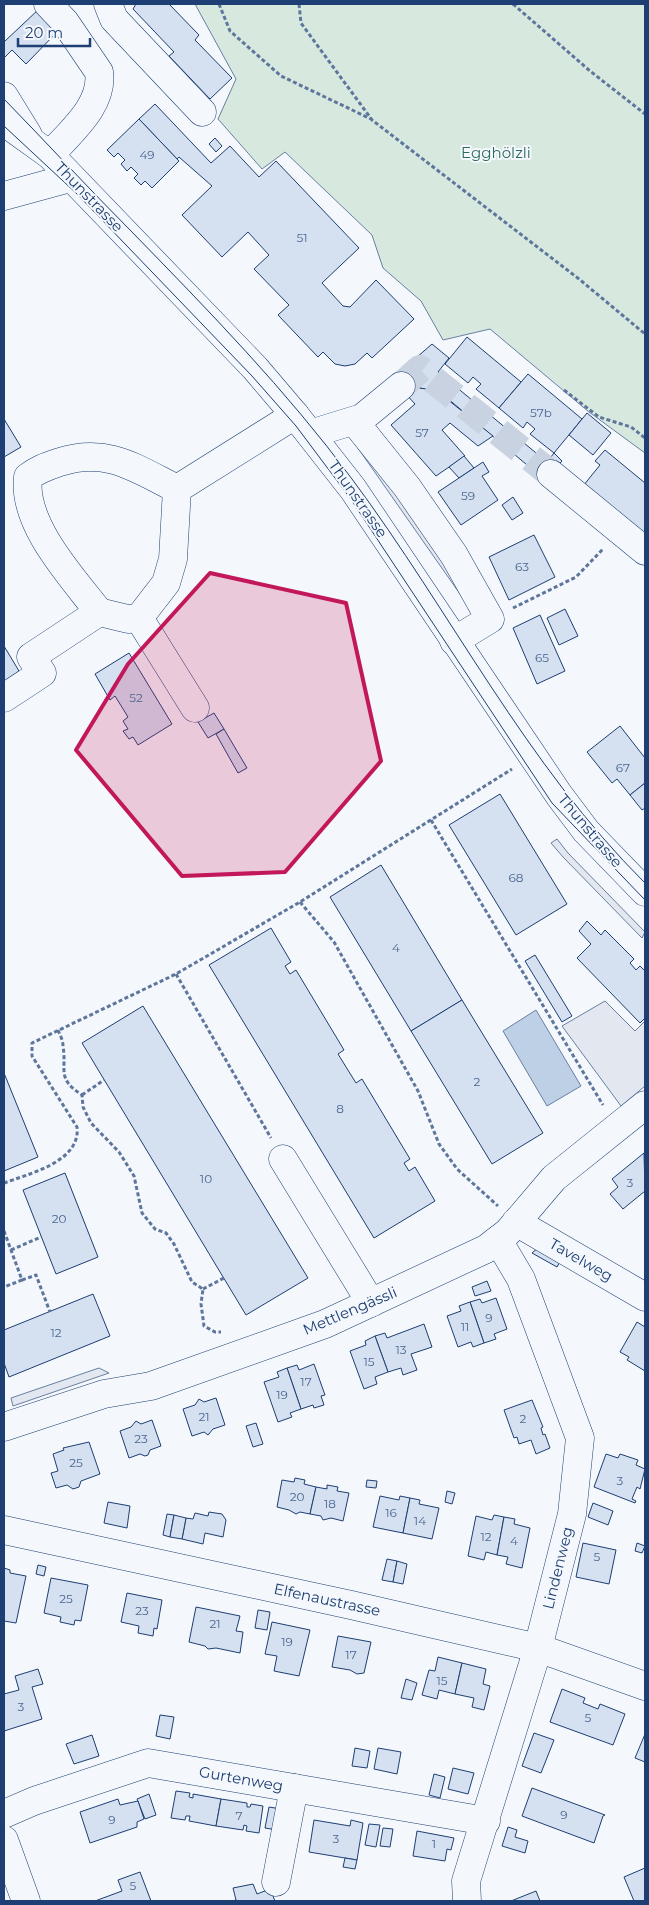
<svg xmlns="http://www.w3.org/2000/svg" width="649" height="1905" font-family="Montserrat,sans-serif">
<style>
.green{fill:#d7e8df;stroke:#687fa3}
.parking{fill:#e3e8f0;stroke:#687fa3}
.water{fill:#bed0e5;stroke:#687fa3}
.building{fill:#d5e0f0;stroke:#1d3f73}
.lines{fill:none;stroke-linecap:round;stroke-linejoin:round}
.minor-tunnel{stroke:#c9d2e0;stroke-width:28;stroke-dasharray:28 14;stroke-linecap:butt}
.minor-casing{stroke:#1d3f73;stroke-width:29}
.major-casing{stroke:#1d3f73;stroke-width:29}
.path{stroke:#5e769c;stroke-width:3;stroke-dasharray:4 2.5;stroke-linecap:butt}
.minor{stroke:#f4f7fb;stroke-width:28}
.major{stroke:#f4f7fb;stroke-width:28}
.tram{stroke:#1d3f73;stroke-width:1}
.marked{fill:#c2185b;fill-opacity:0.2;stroke:#c2185b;stroke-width:4;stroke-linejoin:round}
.labels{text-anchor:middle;stroke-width:4;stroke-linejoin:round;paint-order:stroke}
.number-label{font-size:12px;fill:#4b6792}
.park-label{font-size:15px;fill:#2c6c60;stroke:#f4f7fb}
.street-label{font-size:15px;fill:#1d3f73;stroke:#f4f7fb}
</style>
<rect width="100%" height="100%" fill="#f4f7fb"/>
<polygon class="green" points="195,4 645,4 645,453 589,412 490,329 443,340 421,301 383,268 372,235 285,152 262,169 218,119 236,79"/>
<g class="parking">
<polygon points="360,436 446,560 474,614 353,441"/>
<polygon points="557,839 568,853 645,932 642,938 563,857 551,843"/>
<polygon points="605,1001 635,1031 645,1021 645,1086 621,1106 562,1026"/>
<polygon points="99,1368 109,1373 13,1406 11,1398"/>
</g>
<polygon class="water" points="536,1010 581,1086 547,1106 503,1031"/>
<g class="building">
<polygon points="136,4 169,4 199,35 195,40 232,78 210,99 169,56 174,52 133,9"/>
<polygon points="39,9 59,30 26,64 12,50 4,58 4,42"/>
<polygon points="155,104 211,163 230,146 259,177 276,161 359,248 322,283 343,306 350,307 376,280 414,319 372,358 367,353 355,364 345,366 335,364 323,352 318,357 278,315 289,305 254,269 269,255 248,232 222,257 182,215 212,186 179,157 177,159 139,119"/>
<polygon points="139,119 179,161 152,188 145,181 141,185 134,178 138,174 131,167 127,171 121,164 125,160 118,153 114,157 107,150"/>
<polygon points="215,138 222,146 216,152 209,144"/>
<polygon points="467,337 521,382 499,408 476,389 481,384 473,377 468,383 445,364"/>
<polygon points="432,344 449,358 438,372 547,462 554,453 562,461 545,480 447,398 437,391 414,387 393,378"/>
<polygon points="528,374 582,419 554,453 530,434 535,429 527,422 523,428 499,408"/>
<polygon points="414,387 437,391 493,436 478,446 450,423 442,430 465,456 436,476 391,425 415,404 404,392"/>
<polygon points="587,413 611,433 593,455 569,435"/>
<polygon points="4,419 21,447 4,457"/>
<polygon points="605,450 645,483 645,538 583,486 600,465 595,461"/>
<polygon points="464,456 474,468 459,478 449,467"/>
<polygon points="483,462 489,472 482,476 498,500 461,525 438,492"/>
<polygon points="513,497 523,513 512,520 502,505"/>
<polygon points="534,535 555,577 509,600 489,557"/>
<polygon points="565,609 578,636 559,645 547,618"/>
<polygon points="540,615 565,671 537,684 513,628"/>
<polygon points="4,646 19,671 4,681"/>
<polygon points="129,653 172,724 138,745 133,737 129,739 123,731 128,729 123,721 128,717 115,696 110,700 95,674"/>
<polygon points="214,713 224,729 208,738 198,722"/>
<polygon points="620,726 645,758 645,783 630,795 617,779 612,783 587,752"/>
<polygon points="224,729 247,768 238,773 216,734"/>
<polygon points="645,783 645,808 642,810 630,795"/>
<polygon points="500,794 567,904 516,935 449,825"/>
<polygon points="381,865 462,1000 411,1031 330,897"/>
<polygon points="587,921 601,935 605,930 634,959 630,963 636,970 640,966 645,971 645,1018 640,1023 577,958 591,944 579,931"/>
<polygon points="271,928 291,962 285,966 290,974 296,970 344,1050 338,1054 356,1083 362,1079 410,1159 404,1163 409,1171 415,1167 435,1201 374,1238 209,965"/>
<polygon points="535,955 572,1016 562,1022 525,961"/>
<polygon points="462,1000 543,1133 492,1164 411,1031"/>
<polygon points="143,1006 308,1278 246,1315 82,1043"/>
<polygon points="4,1073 38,1157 4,1171"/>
<polygon points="644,1153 645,1191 623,1209 610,1194 618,1187 612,1179"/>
<polygon points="65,1173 98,1257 56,1274 23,1190"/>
<polygon points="539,1247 561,1260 557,1267 532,1253"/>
<polygon points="487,1281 491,1291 475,1296 472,1287"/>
<polygon points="93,1294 110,1336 9,1377 4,1363 4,1330"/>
<polygon points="496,1298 507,1329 494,1334 496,1339 484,1343 470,1302 480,1299 482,1303"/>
<polygon points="470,1302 484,1343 473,1347 471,1342 458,1347 447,1316 461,1311 459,1306"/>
<polygon points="637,1322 645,1327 645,1371 627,1360 629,1357 620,1352"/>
<polygon points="424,1324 432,1347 411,1354 417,1370 403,1375 401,1368 388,1372 375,1336 385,1333 387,1338"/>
<polygon points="375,1336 388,1372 375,1377 377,1384 364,1389 350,1351 366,1345 365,1341"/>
<polygon points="314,1364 325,1395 321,1396 324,1405 314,1408 313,1405 301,1409 287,1368 297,1365 299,1370"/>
<polygon points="287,1368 301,1409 290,1413 292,1417 278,1422 264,1382 279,1377 277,1372"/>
<polygon points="216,1398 225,1425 213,1429 208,1435 204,1432 192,1436 183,1409 195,1405 199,1399 204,1402"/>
<polygon points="532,1400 543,1427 541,1428 543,1435 545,1434 550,1448 536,1454 531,1440 519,1444 517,1437 514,1438 504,1410"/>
<polygon points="152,1420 161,1446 150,1450 148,1455 145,1456 140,1454 129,1458 120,1431 131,1427 136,1421 141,1424"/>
<polygon points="256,1423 263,1444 253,1447 246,1426"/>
<polygon points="89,1442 100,1474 81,1481 79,1487 73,1489 67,1485 56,1488 51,1473 58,1471 53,1454 64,1450 63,1448"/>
<polygon points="606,1454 618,1458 620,1454 638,1460 636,1465 645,1469 640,1489 637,1487 632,1499 636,1501 635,1503 594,1487"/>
<polygon points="295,1478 305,1480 304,1484 316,1487 310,1514 300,1512 296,1514 289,1510 277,1507 282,1480 294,1482"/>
<polygon points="367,1480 377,1481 376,1488 366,1487"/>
<polygon points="327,1485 338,1487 337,1491 349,1493 343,1521 331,1518 323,1520 321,1516 310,1514 316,1487 327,1489"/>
<polygon points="447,1491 455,1493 452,1504 445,1502"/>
<polygon points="380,1496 399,1500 400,1496 410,1498 403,1533 373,1527"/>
<polygon points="410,1498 420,1500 419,1504 439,1508 432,1539 403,1533"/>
<polygon points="108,1502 130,1506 127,1528 104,1523"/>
<polygon points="593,1503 613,1511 608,1525 588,1517"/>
<polygon points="209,1512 222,1514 226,1520 223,1537 205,1533 203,1544 182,1539 186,1518 193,1519 195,1513 208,1516"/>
<polygon points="167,1514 174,1515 170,1537 163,1535"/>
<polygon points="174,1515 186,1518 182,1539 170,1537"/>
<polygon points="494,1515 504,1517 497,1555 486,1552 484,1560 468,1556 476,1516 492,1520"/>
<polygon points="504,1517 515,1519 514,1524 530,1528 522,1568 506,1564 508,1557 497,1555"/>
<polygon points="583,1543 616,1550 609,1584 576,1577"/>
<polygon points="637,1543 645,1546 642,1553 635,1551"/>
<polygon points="387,1559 397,1561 393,1582 382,1580"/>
<polygon points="397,1561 407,1564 403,1584 393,1582"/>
<polygon points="38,1565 46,1567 44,1576 36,1574"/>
<polygon points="4,1568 10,1570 10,1573 26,1576 16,1623 4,1621"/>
<polygon points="51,1578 88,1585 81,1621 75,1620 74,1625 60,1622 61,1617 44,1613"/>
<polygon points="127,1593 162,1600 157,1629 154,1628 153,1636 138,1633 139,1626 121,1622"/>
<polygon points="196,1607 240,1616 236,1631 243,1632 240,1653 216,1648 208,1649 205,1646 189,1642"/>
<polygon points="258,1610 270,1612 267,1630 255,1628"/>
<polygon points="272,1622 310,1630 299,1676 274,1671 277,1656 265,1654"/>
<polygon points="338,1636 371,1642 364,1673 357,1674 350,1670 332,1667"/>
<polygon points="438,1657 462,1663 455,1694 439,1690 437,1699 422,1695 429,1670 435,1671"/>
<polygon points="462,1663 486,1669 483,1684 490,1686 484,1710 472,1707 474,1698 455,1694"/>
<polygon points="38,1669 43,1684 32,1687 42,1719 4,1731 4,1694 19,1690 15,1676"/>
<polygon points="406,1679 417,1683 412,1700 401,1698"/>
<polygon points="562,1689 585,1698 583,1703 598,1709 600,1704 625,1714 613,1745 550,1722"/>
<polygon points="160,1715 174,1717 170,1739 156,1736"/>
<polygon points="534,1733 554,1740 541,1773 522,1766"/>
<polygon points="645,1734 645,1762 635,1758"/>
<polygon points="92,1735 99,1756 74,1764 66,1744"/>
<polygon points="355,1748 370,1751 367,1768 352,1766"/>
<polygon points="378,1748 401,1752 397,1774 374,1769"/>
<polygon points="453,1768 474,1773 468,1794 448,1789"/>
<polygon points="434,1774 445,1777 440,1798 429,1795"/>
<polygon points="532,1788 605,1815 603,1816 594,1843 522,1816"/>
<polygon points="176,1791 190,1793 189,1797 193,1798 193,1794 221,1799 216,1826 189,1821 190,1816 186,1816 185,1820 171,1818"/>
<polygon points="149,1794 156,1815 145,1819 137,1799"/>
<polygon points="118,1799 120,1805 138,1801 144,1819 137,1822 137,1827 90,1843 80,1812"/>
<polygon points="221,1799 247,1803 247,1807 250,1807 251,1804 263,1806 259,1833 246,1831 247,1826 244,1825 243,1830 216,1826"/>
<polygon points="269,1807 281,1809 277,1830 265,1828"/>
<polygon points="314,1820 350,1826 351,1820 363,1823 357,1860 309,1852"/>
<polygon points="369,1824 380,1825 376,1847 365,1845"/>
<polygon points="508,1827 517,1830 515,1837 528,1841 525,1853 502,1846"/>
<polygon points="383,1828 393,1829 390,1847 380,1846"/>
<polygon points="417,1831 454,1838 451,1850 447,1849 445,1861 413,1856"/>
<polygon points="345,1858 357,1860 355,1869 343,1867"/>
<polygon points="645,1868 645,1901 634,1901 624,1877"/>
<polygon points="140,1872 151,1901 95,1901 122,1891 118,1880"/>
<polygon points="253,1884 257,1894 270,1889 275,1901 232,1901 236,1900 233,1888"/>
<polygon points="536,1891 540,1901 511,1901"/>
</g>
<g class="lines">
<polyline class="minor-tunnel" points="401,386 420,369 551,474"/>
<defs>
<g id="minor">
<path d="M48,4L65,22L99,72C104,105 70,132 50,155"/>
<polyline points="108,4 114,19 202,112"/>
<polyline points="4,196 70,178"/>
<polyline points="354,421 407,487 454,555 490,619 454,641"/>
<polyline points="310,434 362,418 401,386"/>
<polyline points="551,474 645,551"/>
<path d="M99,612C72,577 22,524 28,477C38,469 48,466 60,462C107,447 135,468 177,489"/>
<polyline points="139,618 195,708"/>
<polyline points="4,698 42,673 31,657 99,612 128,619 139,618 166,583 173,559 177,489 295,415"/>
<polyline points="283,1159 371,1303"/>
<polyline points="516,1222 645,1297"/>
<polyline points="4,1427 104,1394 151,1386 325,1324 486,1249 508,1232 554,1178 645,1105"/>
<polyline points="4,1530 351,1605 538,1648 645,1686"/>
<polyline points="4,1814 34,1801 148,1763 486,1821"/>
<polyline points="4,1840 26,1901"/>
<polyline points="276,1882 294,1788"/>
<polyline points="467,1901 466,1881 538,1648 572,1514 580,1438 521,1279 498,1240"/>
</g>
<g id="major">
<polyline points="4,96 28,135"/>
<polyline points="4,122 50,155 255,368 295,415 353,489 559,795 586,831 645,892"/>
</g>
</defs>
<use href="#minor" class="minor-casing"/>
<use href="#major" class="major-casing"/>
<g class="path">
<polyline points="219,4 230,31 281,76 371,119"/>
<polyline points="299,4 301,23 372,120 579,279 645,334"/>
<polyline points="513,4 590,71 645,114"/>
<polyline points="564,390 599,417 631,427 645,438"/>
<polyline points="513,608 576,577 603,549"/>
<polyline points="431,820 603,1105"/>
<polyline points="300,902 334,942 418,1091 439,1144 457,1169 498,1206"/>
<polyline points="176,974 271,1138"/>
<path d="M58,1030C60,1035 63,1040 63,1046C67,1071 56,1078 82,1095L83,1107L91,1123L119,1152L134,1176L142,1213L155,1229L166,1233L174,1244L192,1282L203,1289L201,1304L204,1326L215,1332H221"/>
<polyline points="82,1095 104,1080"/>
<path d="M4,1183C28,1174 81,1162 77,1127L32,1056V1043L176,974L300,902L512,769"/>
<polyline points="4,1231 22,1280 4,1287"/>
<polyline points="11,1250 41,1237"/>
<polyline points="22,1280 36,1275 50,1312"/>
<polyline points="203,1289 224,1278"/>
</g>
<use href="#minor" class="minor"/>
<use href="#major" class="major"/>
<g class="tram">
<path d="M4,99C47,143 88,188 131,231C209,311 286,390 352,479C451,612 526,765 645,883"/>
<polyline points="4,126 77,194 252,376 296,426 350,498 552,803 645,900"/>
</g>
</g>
<path class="marked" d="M210,573L346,603L381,761L285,872L182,876L76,750L128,664Z"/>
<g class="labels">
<g class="number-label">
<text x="147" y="159">49</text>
<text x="302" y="242">51</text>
<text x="541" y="417">57b</text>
<text x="422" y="437">57</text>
<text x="468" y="500">59</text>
<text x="522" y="571">63</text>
<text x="542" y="662">65</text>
<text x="136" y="702">52</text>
<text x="623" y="772">67</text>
<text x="516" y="882">68</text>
<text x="396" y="952">4</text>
<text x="477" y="1086">2</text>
<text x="340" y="1113">8</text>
<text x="206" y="1183">10</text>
<text x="630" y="1187">3</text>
<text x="59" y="1223">20</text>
<text x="489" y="1322">9</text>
<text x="465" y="1331">11</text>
<text x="56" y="1337">12</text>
<text x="401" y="1354">13</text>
<text x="369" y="1366">15</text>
<text x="306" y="1386">17</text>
<text x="282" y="1399">19</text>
<text x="204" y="1421">21</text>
<text x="523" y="1423">2</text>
<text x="141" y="1443">23</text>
<text x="76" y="1467">25</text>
<text x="620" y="1485">3</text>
<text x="297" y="1501">20</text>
<text x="330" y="1508">18</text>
<text x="391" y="1517">16</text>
<text x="420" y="1525">14</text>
<text x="486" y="1541">12</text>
<text x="514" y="1545">4</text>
<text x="597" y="1561">5</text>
<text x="66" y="1603">25</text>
<text x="142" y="1615">23</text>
<text x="215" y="1628">21</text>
<text x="287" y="1646">19</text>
<text x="351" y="1659">17</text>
<text x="442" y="1685">15</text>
<text x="21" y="1711">3</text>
<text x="588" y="1722">5</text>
<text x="564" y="1819">9</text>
<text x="239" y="1820">7</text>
<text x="112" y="1824">9</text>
<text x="336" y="1843">3</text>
<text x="434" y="1848">1</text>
<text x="133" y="1890">5</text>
</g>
<g class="park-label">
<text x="496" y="158">Egghölzli</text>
</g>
<g class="street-label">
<text transform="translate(89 197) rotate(46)" y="5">Thunstrasse</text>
<text transform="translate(358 499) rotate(55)" y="5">Thunstrasse</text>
<text transform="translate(590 831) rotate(50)" y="5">Thunstrasse</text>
<text transform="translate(581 1260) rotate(30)" y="5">Tavelweg</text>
<text transform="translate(350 1311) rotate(-23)" y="5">Mettlengässli</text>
<text transform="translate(558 1568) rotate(-76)" y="5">Lindenweg</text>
<text transform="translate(327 1600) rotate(12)" y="5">Elfenaustrasse</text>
<text transform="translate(241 1779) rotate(10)" y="5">Gurtenweg</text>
</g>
</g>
<rect width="649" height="1905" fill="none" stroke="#1d3f73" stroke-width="10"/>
<path d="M18 38v8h72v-8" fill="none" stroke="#1d3f73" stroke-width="2.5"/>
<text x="25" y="38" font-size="15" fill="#1d3f73" stroke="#f4f7fb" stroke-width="4" paint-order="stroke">20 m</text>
</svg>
